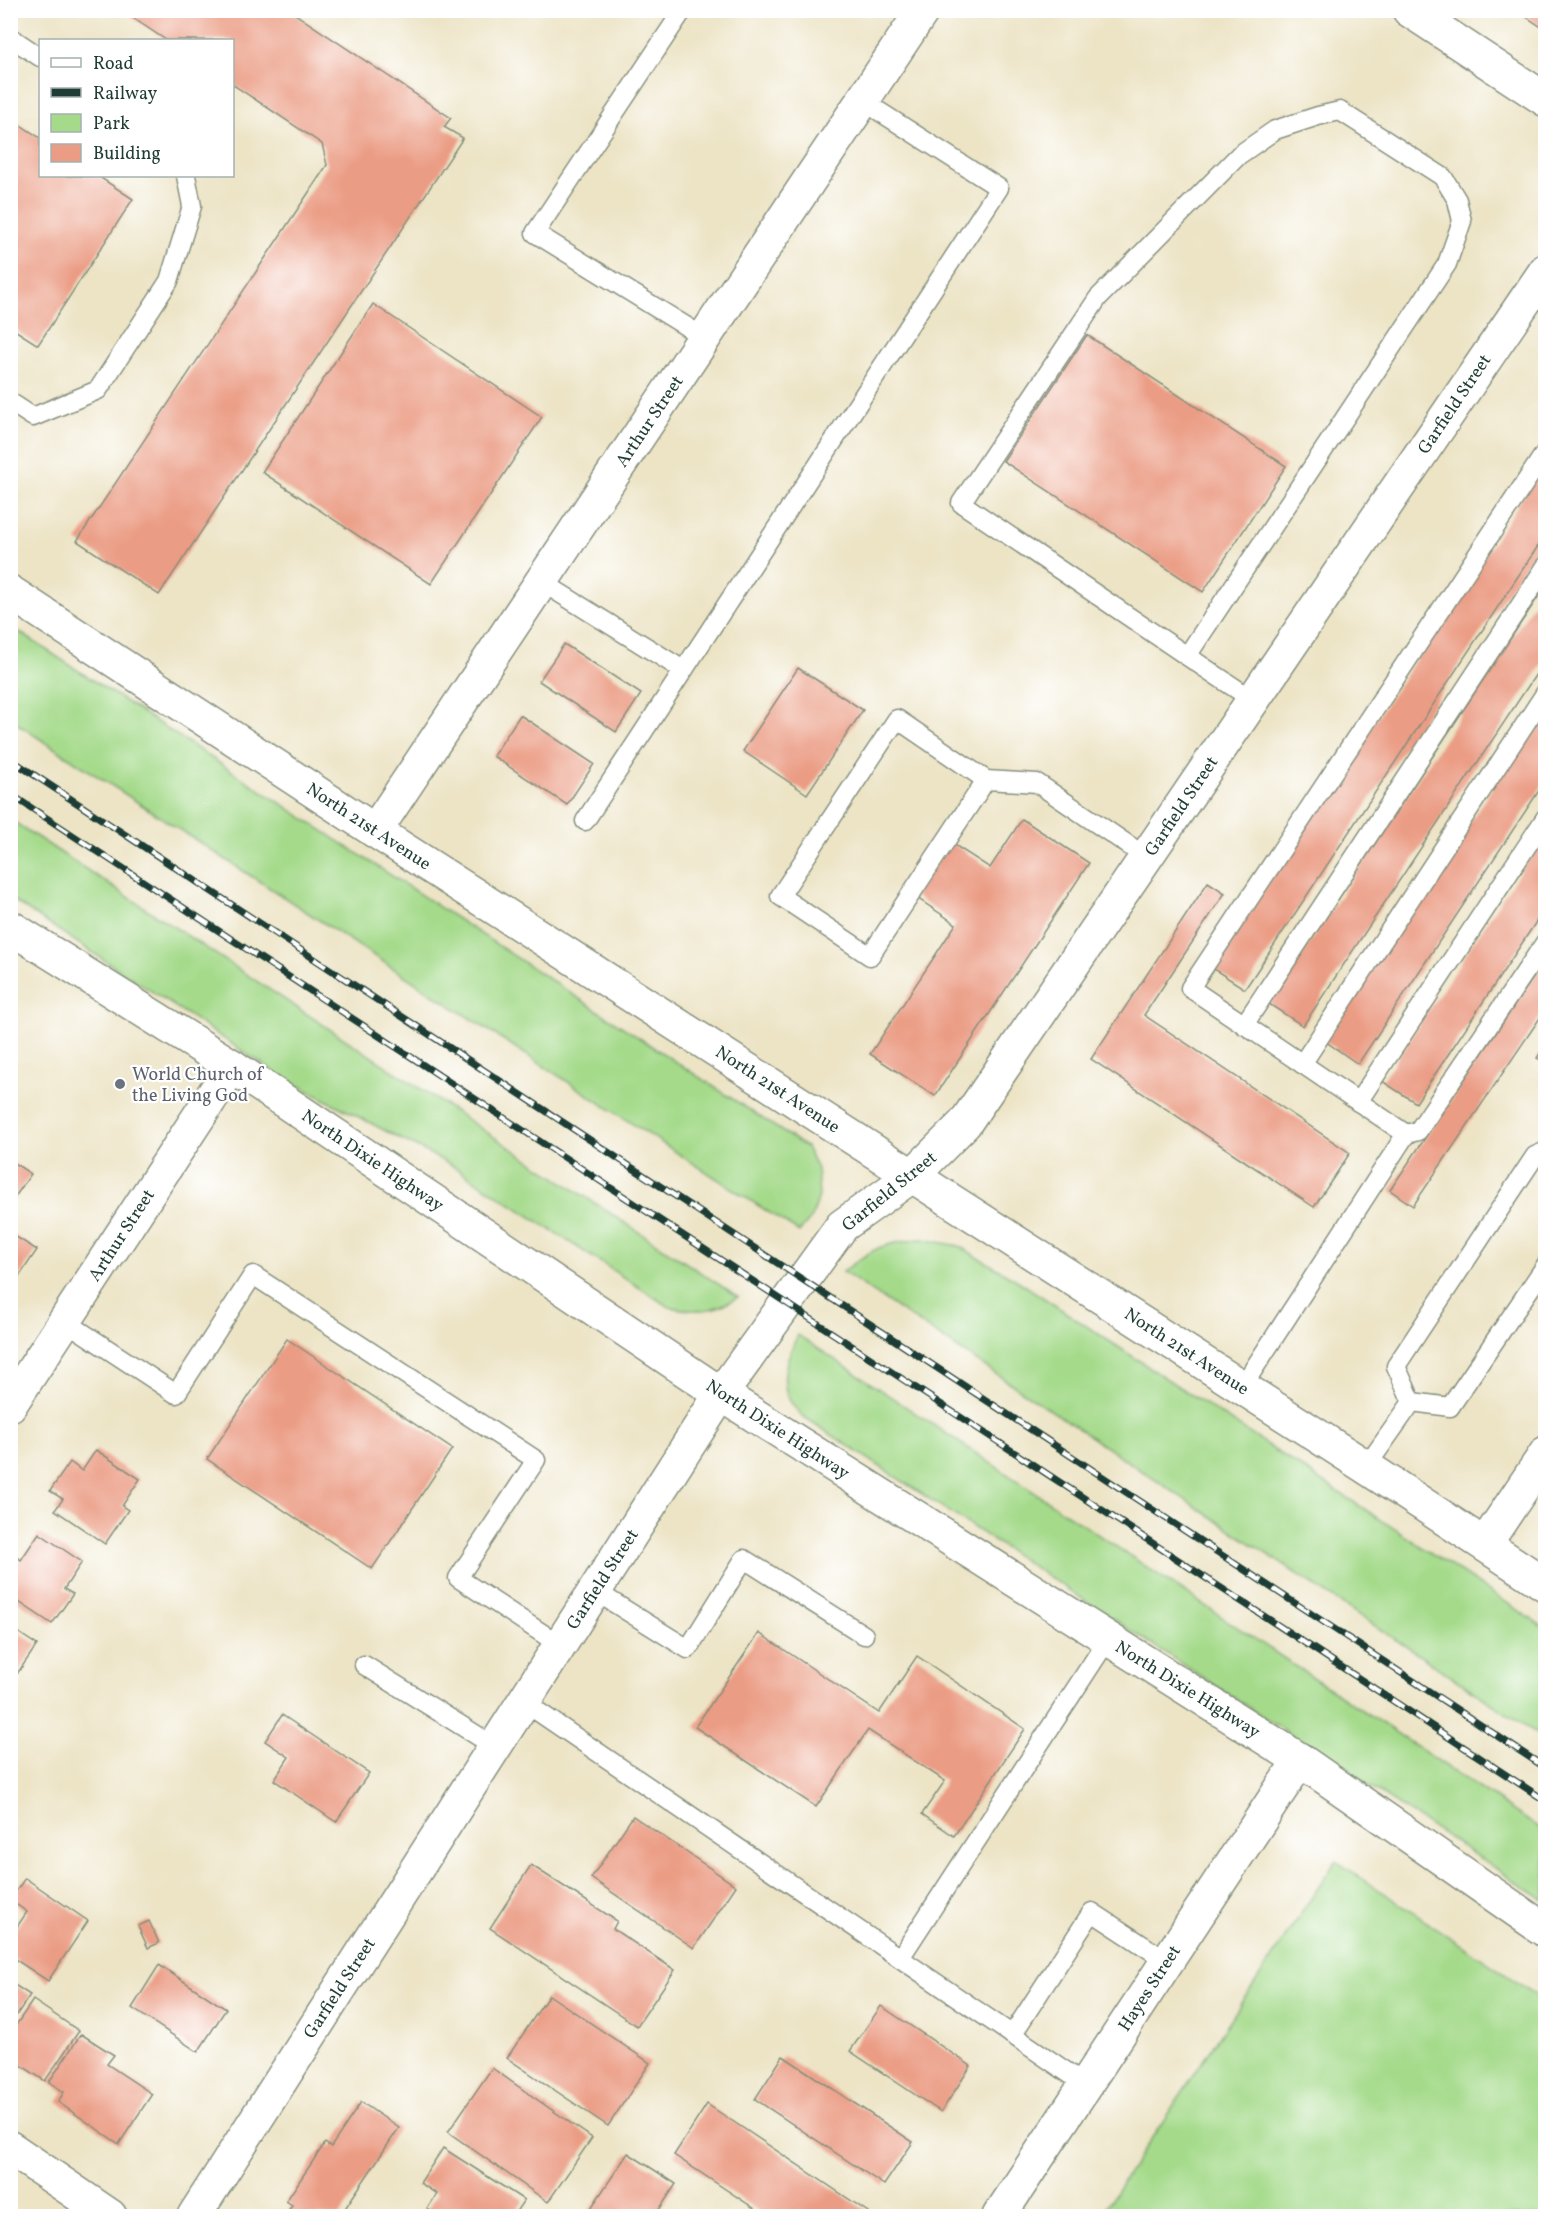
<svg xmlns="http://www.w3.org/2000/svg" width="1556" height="2227" font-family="Vollkorn,serif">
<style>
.green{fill:#a4da8a;stroke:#628c5f;stroke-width:1.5}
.building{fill:#eb9c84}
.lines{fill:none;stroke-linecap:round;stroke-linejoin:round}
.lane-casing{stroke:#86907d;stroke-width:21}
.street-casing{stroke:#86907d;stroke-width:36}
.primary-casing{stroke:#86907d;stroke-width:36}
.lane{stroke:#fff;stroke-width:18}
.street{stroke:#fff;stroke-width:33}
.primary{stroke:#fff;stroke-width:33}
.rail-casing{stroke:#1f3d34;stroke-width:7}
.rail{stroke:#fff;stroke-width:4.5;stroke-dasharray:14;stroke-linecap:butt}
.worship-dot{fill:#6b7280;stroke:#fff;stroke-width:2}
.labels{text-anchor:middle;stroke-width:4.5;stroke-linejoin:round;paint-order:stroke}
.street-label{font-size:18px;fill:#1f3d34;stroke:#fff}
.worship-label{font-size:18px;fill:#5b616d;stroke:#fff;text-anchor:start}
</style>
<rect width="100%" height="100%" fill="#fff"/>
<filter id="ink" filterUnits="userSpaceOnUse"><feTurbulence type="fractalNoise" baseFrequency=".0167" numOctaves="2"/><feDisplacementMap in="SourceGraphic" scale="12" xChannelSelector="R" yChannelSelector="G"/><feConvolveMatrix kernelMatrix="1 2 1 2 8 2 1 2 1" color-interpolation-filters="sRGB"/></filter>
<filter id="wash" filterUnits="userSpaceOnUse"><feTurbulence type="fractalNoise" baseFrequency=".008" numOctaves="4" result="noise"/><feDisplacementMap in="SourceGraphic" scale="24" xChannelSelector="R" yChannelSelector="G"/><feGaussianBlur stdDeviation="1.35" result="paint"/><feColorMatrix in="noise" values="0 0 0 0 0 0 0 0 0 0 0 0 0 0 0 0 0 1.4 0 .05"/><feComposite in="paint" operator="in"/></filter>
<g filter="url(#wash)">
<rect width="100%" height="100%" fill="#ede4c6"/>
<g class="green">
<polygon points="10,626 806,1147 817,1169 819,1196 812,1217 799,1232 11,720"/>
<path d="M10,820H11L738,1297C712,1313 698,1312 669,1307L453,1166L282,1077L11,899Z"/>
<path d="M922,1239L959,1246L1018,1281L1545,1628V1739L843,1272C872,1248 883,1243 922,1239Z"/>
<path d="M798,1335L1545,1832V1901L801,1415C797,1410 792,1405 789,1399C779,1379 788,1354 798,1335Z"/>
<polygon points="1336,1861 1545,2001 1545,2216 1100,2216"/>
</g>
<g id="blocks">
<g class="building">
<polygon points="121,10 289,10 451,118 444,127 463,138 159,595 77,541 327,165 322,144 232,84 232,40 166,40"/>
<polygon points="1516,10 1546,10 1546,30"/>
<polygon points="10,118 40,138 40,176 98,176 133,199 38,345 10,327"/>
<polygon points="373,304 542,417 431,584 262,472"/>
<polygon points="1087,335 1286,466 1203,592 1003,461"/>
<polygon points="1546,462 1546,534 1245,989 1212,968"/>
<polygon points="1546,585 1546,659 1303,1026 1269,1004"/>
<polygon points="564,644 641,694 616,732 539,681"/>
<polygon points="798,668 863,710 807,794 743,751"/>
<polygon points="1546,706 1546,780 1358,1064 1325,1041"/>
<polygon points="520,715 594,764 567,805 493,756"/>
<polygon points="1022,819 1089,863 935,1096 870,1054 956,924 914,896 950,842 990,868"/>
<polygon points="1546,832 1546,907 1416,1103 1382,1081"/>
<polygon points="1208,882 1225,893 1144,1015 1350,1153 1314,1207 1091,1059"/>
<polygon points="1546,959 1546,1009 1413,1206 1390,1190"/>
<polygon points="1546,1045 1546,1063 1537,1058"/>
<polygon points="14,1163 31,1174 10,1204 10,1168"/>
<polygon points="10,1233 37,1250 10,1290"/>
<polygon points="287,1339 452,1449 372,1569 207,1459"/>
<polygon points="96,1450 140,1479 122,1506 128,1510 105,1544 55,1510 63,1499 50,1491 70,1462 82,1471"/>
<polygon points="39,1533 82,1562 64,1589 73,1594 52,1624 10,1596 10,1552 21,1560"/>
<polygon points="10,1627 37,1645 10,1684"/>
<polygon points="759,1633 879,1713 917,1656 1025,1729 954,1836 922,1814 945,1781 868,1730 816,1807 695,1727"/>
<polygon points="282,1715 369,1773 336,1822 274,1780 289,1757 265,1741"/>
<polygon points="633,1816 736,1886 694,1948 591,1878"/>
<polygon points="531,1865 617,1921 613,1929 675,1970 637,2026 490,1928"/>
<polygon points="25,1878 88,1921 48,1981 10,1956 10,1937 27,1912 10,1900"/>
<polygon points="149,1921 159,1943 148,1948 138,1926"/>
<polygon points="159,1965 226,2009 198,2052 132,2008"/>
<polygon points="10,1982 30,1995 10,2025"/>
<polygon points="549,1995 650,2063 608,2126 507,2058"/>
<polygon points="33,2000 79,2031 45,2081 10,2058 10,2034"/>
<polygon points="881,2006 971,2066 941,2112 850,2051"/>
<polygon points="81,2034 114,2055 107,2064 152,2094 119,2144 58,2102 64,2092 49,2082"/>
<polygon points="783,2056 913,2142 884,2185 755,2099"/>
<polygon points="492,2068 592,2138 548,2202 448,2132"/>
<polygon points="361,2102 399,2128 340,2216 285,2216 292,2205 286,2201 325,2143 331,2147"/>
<polygon points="707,2104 871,2214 870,2216 766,2216 674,2155"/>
<polygon points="443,2148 524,2200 513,2216 439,2216 427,2209 437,2194 420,2183"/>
<polygon points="628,2153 676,2184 655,2216 598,2216 589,2211"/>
</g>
</g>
</g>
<g filter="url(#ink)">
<use href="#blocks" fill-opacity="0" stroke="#86907d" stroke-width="1.5"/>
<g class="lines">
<defs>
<g id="lane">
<polyline points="683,10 535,233 705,338"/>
<polyline points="10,37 40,57"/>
<polyline points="10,402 33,417 98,390 169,281 192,206 186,176"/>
<polyline points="542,582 683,670"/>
<polyline points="1187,656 1447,264 1462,221 1457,200 1443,177 1340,111 1318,116 1275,130 1239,155 1098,298 961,503 1187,656 1253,700"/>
<polyline points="986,780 870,956 780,896 897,719 986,780 1037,783 1146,857"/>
<polyline points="585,821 999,188 863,101"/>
<polyline points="1244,1025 1546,566"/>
<polyline points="1302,1064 1546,692"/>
<polyline points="1358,1102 1546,817"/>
<polyline points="1406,1134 1190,988 1546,451"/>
<polyline points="65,1321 176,1394 253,1275 536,1460 458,1578 560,1645"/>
<polyline points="1242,1387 1406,1134 1418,1131 1546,941"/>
<polyline points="1412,1402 1396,1366 1535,1156 1546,1151"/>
<polyline points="1366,1467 1412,1402 1450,1407 1546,1265"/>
<polyline points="595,1591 688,1649 744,1559 864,1635"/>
<polyline points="364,1665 494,1746"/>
<polyline points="524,1702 1086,2085"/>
<polyline points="900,1958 1108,1639"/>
<polyline points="1012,2035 1092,1912 1167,1961"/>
</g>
<g id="street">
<polyline points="1409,10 1546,100"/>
<polyline points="375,831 923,10"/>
<polyline points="10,1405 232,1066"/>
<polyline points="1485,1544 1546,1453"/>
<polyline points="10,2148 110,2216"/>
<polyline points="194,2216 721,1394 842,1226 913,1175 965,1123 1546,270"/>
<polyline points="999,2216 1300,1760"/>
</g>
<g id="primary">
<polyline points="10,592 375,831 1366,1467 1546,1585"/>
<polyline points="10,927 232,1066 721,1394 1300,1760 1546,1931"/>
</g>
</defs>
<use href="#lane" class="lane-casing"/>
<use href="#street" class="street-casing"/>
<use href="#primary" class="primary-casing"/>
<use href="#lane" class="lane"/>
<use href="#street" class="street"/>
<use href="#primary" class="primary"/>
<defs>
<g id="rail">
<polyline points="10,759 1546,1768"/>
<polyline points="10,794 1546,1801"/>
</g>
</defs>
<use href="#rail" class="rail-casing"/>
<use href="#rail" class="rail"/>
</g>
</g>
<circle class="worship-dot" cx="120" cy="1084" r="6"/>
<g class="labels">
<g class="street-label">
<text transform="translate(1454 404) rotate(-56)" y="6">Garfield Street</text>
<text transform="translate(649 421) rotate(-56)" y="6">Arthur Street</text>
<text transform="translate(1181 806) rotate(-56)" y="6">Garfield Street</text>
<text transform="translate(369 826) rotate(33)" y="6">North 21st Avenue</text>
<text transform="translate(778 1089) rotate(33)" y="6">North 21st Avenue</text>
<text transform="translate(373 1160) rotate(34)" y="6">North Dixie Highway</text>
<text transform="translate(889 1191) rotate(-39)" y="6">Garfield Street</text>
<text transform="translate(121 1235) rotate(-57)" y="6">Arthur Street</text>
<text transform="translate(1187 1351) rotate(33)" y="6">North 21st Avenue</text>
<text transform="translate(778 1429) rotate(33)" y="6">North Dixie Highway</text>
<text transform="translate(602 1579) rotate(-57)" y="6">Garfield Street</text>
<text transform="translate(1188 1689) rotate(32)" y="6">North Dixie Highway</text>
<text transform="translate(339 1988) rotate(-57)" y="6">Garfield Street</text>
<text transform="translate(1149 1988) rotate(-57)" y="6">Hayes Street</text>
</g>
<g class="worship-label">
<text x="132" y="1080">World Church of<tspan x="132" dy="21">the Living God</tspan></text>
</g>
</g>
<rect width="1556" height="2227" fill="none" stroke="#fff" stroke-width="36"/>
<rect x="39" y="39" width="195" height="138" fill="#ffffff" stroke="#a5b1ae" stroke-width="1.5"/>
<rect x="51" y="58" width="30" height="9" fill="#ffffff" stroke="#a5b1ae" stroke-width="1.5"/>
<text x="93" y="69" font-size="18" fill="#1f3d34">Road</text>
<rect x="51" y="88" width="30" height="9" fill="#1f3d34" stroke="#a5b1ae" stroke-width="1.5"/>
<text x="93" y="99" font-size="18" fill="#1f3d34">Railway</text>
<rect x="51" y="114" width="30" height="18" fill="#a4da8a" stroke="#a5b1ae" stroke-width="1.5"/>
<text x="93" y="129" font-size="18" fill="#1f3d34">Park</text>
<rect x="51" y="144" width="30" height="18" fill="#eb9c84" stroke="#a5b1ae" stroke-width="1.5"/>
<text x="93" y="159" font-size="18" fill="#1f3d34">Building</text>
</svg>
